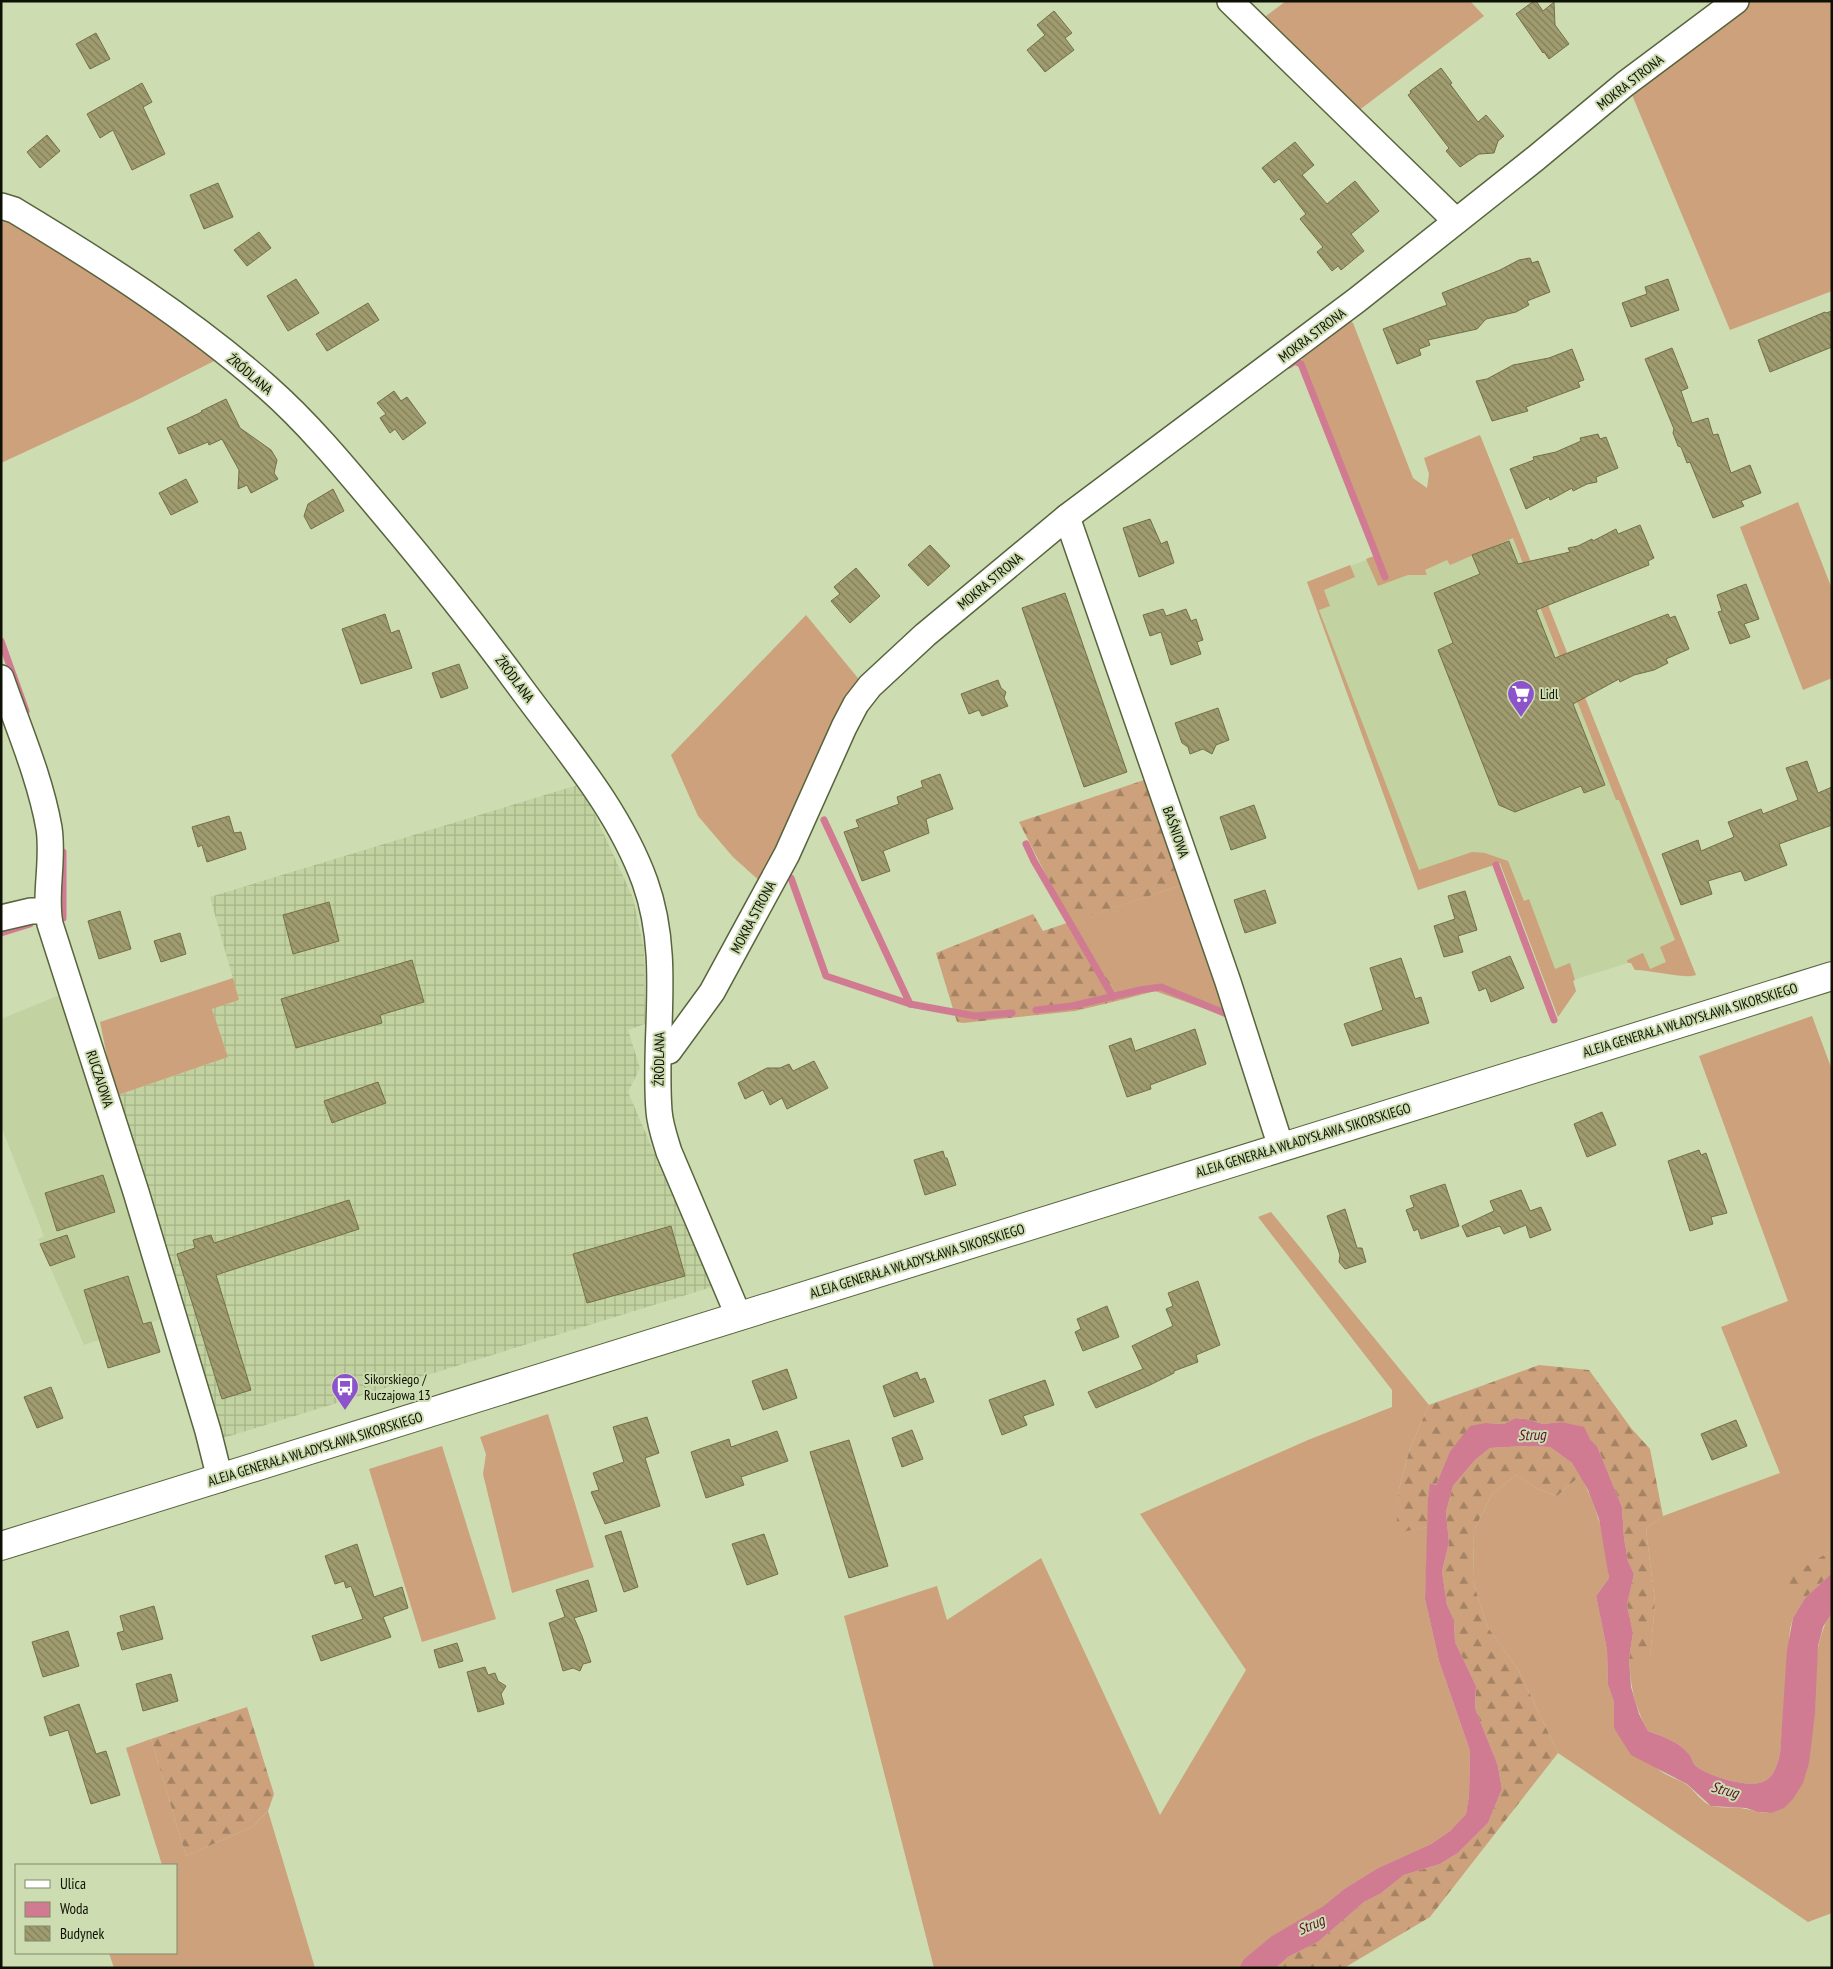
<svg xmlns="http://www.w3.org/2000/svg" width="1833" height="1969" font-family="'PT Sans Narrow',sans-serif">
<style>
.built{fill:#c2d3a1}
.industrial{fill:url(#industrial-grid)}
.grass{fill:#cca17b}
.forest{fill:url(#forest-firs)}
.water{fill:#d17b92}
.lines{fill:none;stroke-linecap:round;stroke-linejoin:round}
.stream{stroke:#d17b92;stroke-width:7}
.building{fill:url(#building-back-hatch);stroke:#747046}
.street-casing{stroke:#57643d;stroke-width:28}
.secondary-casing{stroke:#57643d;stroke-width:30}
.street{stroke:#fff;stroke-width:25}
.secondary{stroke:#fff;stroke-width:28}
.labels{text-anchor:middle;stroke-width:4;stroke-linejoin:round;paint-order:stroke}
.street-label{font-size:14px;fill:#0d1103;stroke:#cddcb1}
.poi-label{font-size:14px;fill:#0d1103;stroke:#cddcb1;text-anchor:start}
.water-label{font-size:15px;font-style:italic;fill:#5c0e2c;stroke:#cddcb1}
</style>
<defs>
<pattern id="industrial-grid" width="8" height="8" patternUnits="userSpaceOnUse" patternTransform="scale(1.25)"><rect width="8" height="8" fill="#c2d3a1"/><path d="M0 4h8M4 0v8" fill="none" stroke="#a6b489"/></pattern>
<pattern id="forest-firs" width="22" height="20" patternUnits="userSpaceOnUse" patternTransform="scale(1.25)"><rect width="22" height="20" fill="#cca17b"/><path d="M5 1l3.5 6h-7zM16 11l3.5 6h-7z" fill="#a48263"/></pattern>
<pattern id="building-back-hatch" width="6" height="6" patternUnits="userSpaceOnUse" patternTransform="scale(1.25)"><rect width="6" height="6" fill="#a09c70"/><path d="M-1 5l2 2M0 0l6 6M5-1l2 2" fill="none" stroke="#817e5a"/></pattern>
</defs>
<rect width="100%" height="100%" fill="#cddcb1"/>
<g class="built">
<polygon points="1509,507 1696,975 1688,977 1651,970 1635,970 1631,963 1628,963 1573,980 1576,991 1558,1017 1500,863 1418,890 1307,582"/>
<polygon points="62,994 167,1317 84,1345 40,1244 38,1239 44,1236 1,1126 1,1019"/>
</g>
<polygon class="industrial" points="581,784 633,898 644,948 645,1024 628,1030 640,1068 628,1092 712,1287 220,1439 115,1096 228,1057 212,1009 239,1000 210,897"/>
<g class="grass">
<polygon points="1286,1 1470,1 1484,16 1354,114 1258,22"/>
<polygon points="1749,1 1832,1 1832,291 1730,330 1630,90"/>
<polygon points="1,216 31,228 218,359 137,400 1,463"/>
<path d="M1350,320L1353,323L1413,478L1427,488L1429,474L1424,458L1480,435L1696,975C1681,979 1653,970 1635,970L1631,963H1628L1627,960L1643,953L1650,969L1666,962L1660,947L1675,940L1619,800H1616L1513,538L1450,565L1447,560L1425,570L1427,575H1408L1378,586L1366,559L1379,554L1299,353Z"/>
<polygon points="1798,502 1832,589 1832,678 1803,690 1740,527"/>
<polygon points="1350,565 1355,577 1324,590 1330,606 1319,610 1419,870 1472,852 1485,853 1508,861 1524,901 1529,899 1555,969 1570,963 1575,980 1573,981 1576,991 1558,1017 1500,863 1418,890 1307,582"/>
<polygon points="806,615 862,683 763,884 733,857 698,816 671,755"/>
<polygon points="1182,885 1228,1017 1155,991 1121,1000 1070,922"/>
<polygon points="233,978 239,1000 212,1009 228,1057 115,1096 100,1022"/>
<path d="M1812,1016L1832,1070V1550L1786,1579L1805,1598L1793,1618L1790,1629L1780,1754C1777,1765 1774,1778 1762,1782C1747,1788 1708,1776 1696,1766C1692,1763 1692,1756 1688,1753C1678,1741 1661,1736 1648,1731C1634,1704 1631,1689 1629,1659L1650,1658L1655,1602L1646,1529L1663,1516L1780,1473L1721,1327L1788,1301L1699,1056Z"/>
<polygon points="1271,1212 1429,1405 1410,1448 1399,1489 1397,1532 1428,1527 1425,1599 1439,1661 1470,1751 1469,1795 1466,1814 1450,1831 1431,1844 1378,1868 1344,1889 1322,1907 1243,1960 1239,1968 934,1968 844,1616 937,1586 947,1620 1041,1558 1160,1815 1246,1670 1140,1514 1308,1440 1392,1407 1392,1390 1258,1217"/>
<polygon points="548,1414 594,1567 512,1593 483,1474 486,1454 480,1437"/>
<polygon points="442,1446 496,1619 422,1642 369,1469"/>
<path d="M1516,1475L1538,1489L1557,1496L1580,1476C1599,1508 1605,1542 1609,1578L1596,1596L1607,1650L1608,1685L1614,1702V1728C1630,1743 1645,1760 1662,1772C1669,1777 1678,1779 1686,1784C1694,1790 1702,1803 1712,1806C1723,1809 1735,1806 1746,1809C1754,1810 1764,1815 1772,1812C1833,1787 1796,1660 1832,1613V1913L1808,1922L1558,1753L1519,1671L1487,1626L1473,1581L1474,1530L1492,1494Z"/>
<polygon points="151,1739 186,1856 252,1827 268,1811 315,1968 114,1968 109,1953 176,1953 176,1865 162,1865 126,1748"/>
</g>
<g class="forest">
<polygon points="1147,779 1182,885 1071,922 1121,1000 1075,1011 963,1023 957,1022 936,953 1033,914 1043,931 1070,922 1019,822"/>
<polygon points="1539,1365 1589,1370 1631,1428 1650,1449 1663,1516 1646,1529 1655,1602 1650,1659 1629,1659 1633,1633 1627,1605 1634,1574 1628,1561 1624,1538 1622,1507 1597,1446 1590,1439 1561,1422 1543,1424 1526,1419 1515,1418 1504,1424 1486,1423 1449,1453 1436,1485 1431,1483 1428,1498 1428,1527 1396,1533 1399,1489 1410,1448 1429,1405"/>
<polygon points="1525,1446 1550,1447 1572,1463 1580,1476 1557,1496 1538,1489 1516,1475 1492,1494 1474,1530 1473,1581 1487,1626 1519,1671 1558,1753 1430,1917 1344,1968 1276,1968 1288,1957 1318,1942 1364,1902 1380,1894 1404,1875 1440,1864 1458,1853 1488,1823 1502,1789 1498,1766 1475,1708 1476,1686 1455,1642 1454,1620 1447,1605 1442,1571 1449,1543 1446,1512 1453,1486 1475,1460 1490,1448"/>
<polygon points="1832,1550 1832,1573 1805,1598 1785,1579"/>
<polygon points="247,1707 274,1794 268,1811 252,1827 186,1856 151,1739"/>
</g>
<path class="water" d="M1515,1418L1526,1419L1543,1424L1561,1422L1584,1427L1590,1439L1597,1446L1622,1507L1624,1538L1628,1561L1634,1574L1627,1605L1633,1633L1629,1659L1631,1687L1639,1714L1648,1731C1661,1736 1678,1741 1688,1753C1692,1756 1692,1763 1696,1766C1708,1776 1747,1788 1762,1782C1774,1778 1777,1765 1780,1754L1787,1650L1793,1618L1805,1598L1832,1573V1613L1823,1627L1818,1646L1815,1713L1809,1763L1803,1783L1793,1799L1784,1808L1771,1813L1758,1812L1746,1808L1711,1806L1687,1784L1631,1755L1614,1728V1702L1608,1685L1607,1650L1596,1596L1609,1578L1599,1519L1588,1490L1572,1463L1550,1447L1525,1446L1490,1448L1475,1460L1453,1486L1446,1512L1449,1543L1442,1571L1447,1605L1454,1620L1455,1642L1476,1686L1475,1708L1498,1766L1502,1789L1488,1823L1458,1853L1440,1864L1404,1875L1380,1894L1364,1902L1318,1942L1288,1957L1276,1968H1239L1243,1960L1272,1936L1322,1907L1344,1889L1378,1868L1431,1844L1450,1831L1466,1814L1469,1795L1470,1751L1439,1661L1425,1599L1428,1498L1430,1483L1436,1485L1449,1453L1470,1426L1486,1423L1504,1424Z"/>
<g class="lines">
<g class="stream">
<polyline points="1289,365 1295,361 1301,364 1385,577"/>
<polyline points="1,641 26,711"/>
<polyline points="824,820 910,1004"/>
<polyline points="1026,844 1034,861 1113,997"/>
<polyline points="63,852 63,918"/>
<polyline points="1496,865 1554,1020"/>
<polyline points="791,878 826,976 910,1004 975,1016 1012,1013"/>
<polyline points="1,933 30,924"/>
<polyline points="1036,1010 1072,1006 1140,990 1161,987 1229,1015 1230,1019"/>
</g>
</g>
<g class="building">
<polygon points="1534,1 1536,1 1543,11 1554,2 1555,25 1569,44 1549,59 1544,52 1543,53 1516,14"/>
<polygon points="1054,11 1072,33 1065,38 1074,50 1045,72 1027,50 1045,35 1037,25"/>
<polygon points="96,33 110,59 90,69 76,44"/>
<polygon points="1441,68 1452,83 1450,84 1478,122 1486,115 1504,136 1498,141 1494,153 1479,154 1460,167 1446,151 1449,148 1408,95 1411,93 1410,91"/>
<polygon points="142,83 152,102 143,107 165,154 132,170 113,130 100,138 87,114"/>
<polygon points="47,135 60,151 40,168 27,152"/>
<polygon points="1295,142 1314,165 1302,175 1327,204 1355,181 1379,211 1351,234 1364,251 1341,270 1338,266 1332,271 1317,252 1323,247 1300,219 1306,214 1279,179 1274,183 1262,168"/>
<polygon points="218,183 233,217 204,229 190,195"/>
<polygon points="259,232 271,248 247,266 234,250"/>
<polygon points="1530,258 1532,263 1538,261 1550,292 1527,301 1529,305 1516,312 1486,319 1477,329 1428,340 1430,345 1419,349 1421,355 1397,364 1383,329 1447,305 1442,293 1500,270 1519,260"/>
<polygon points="296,279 319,313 288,331 267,296"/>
<polygon points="1668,279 1679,310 1631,327 1622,303 1647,294 1645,287"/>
<polygon points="368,303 379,320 327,351 316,334"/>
<polygon points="1832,311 1832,347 1770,372 1758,340 1825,312 1826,313"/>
<polygon points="1672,348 1688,388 1681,391 1692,423 1708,418 1713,435 1718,434 1731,473 1750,465 1761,493 1741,501 1744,506 1713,518 1690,462 1687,463 1681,447 1678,446 1673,433 1674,429 1645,359"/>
<polygon points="1572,349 1584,380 1578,382 1580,387 1526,407 1528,411 1492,421 1476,381 1487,379 1513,365 1549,358"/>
<polygon points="394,391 401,401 407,397 426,423 403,440 395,429 390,433 380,418 386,414 377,403"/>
<polygon points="226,399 240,428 271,450 277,460 274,473 278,479 251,493 247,485 238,489 239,470 222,439 209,445 208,442 179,454 167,428 202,412 201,411"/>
<polygon points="1598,434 1600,439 1606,437 1618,468 1596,477 1597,482 1587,484 1573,491 1572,488 1550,500 1549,497 1526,509 1510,469 1534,460 1533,457 1556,452 1581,441 1580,438"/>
<polygon points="186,479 198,502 171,515 159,493"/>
<polygon points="333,489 344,511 311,529 304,516 308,504"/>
<polygon points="1150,519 1161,544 1167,541 1174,563 1139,577 1123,528"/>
<polygon points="1640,525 1654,558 1648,561 1649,565 1536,610 1555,658 1668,614 1670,618 1675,616 1689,649 1666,659 1668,663 1654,670 1634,675 1620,682 1619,679 1573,704 1605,785 1584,793 1581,786 1515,812 1499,805 1438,650 1453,643 1434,593 1480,574 1472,555 1509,541 1518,564 1570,552 1568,548 1578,546 1592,539 1593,541 1616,529 1618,534"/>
<polygon points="930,545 950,566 928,586 908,565"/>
<polygon points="856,568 880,596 850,623 831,601 840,594 834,587"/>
<polygon points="1746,584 1759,619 1744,624 1750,637 1730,644 1718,612 1722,611 1717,595"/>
<polygon points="1065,593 1127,772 1084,787 1022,608"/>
<polygon points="1163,609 1166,616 1186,609 1191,621 1196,619 1203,640 1197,642 1201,654 1171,665 1161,632 1150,636 1143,615"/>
<polygon points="385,614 391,633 399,630 412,668 361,684 342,629"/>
<polygon points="459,664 468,688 441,698 432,673"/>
<polygon points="998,680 1001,688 1006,692 1004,698 1008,706 982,716 979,710 969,714 961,694"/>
<polygon points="1218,708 1229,740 1216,745 1212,754 1203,749 1190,754 1188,747 1182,743 1175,723"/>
<polygon points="1807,761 1818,793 1832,787 1832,825 1779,844 1787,865 1745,881 1741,871 1708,881 1712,894 1681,905 1662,854 1698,840 1701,851 1734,837 1728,822 1761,809 1763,814 1798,800 1786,768"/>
<polygon points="940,774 953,809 926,819 929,833 883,851 890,871 862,881 844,832 859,827 856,820 899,804 897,797 923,787 921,781"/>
<polygon points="1254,805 1266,838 1231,850 1220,817"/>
<polygon points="229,816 234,833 241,832 246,849 207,862 202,845 198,847 192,827"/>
<polygon points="1265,890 1276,923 1245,933 1234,900"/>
<polygon points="1465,891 1477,930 1458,936 1463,952 1444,957 1434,926 1455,919 1448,896"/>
<polygon points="329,902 339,941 293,954 283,915"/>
<polygon points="120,911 131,949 99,959 88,921"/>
<polygon points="180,933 186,954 161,962 154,941"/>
<polygon points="1510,956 1524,988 1491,1002 1486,988 1479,991 1472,972"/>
<polygon points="1401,958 1415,999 1421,997 1429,1023 1352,1046 1344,1024 1383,1010 1370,968"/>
<polygon points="412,960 424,1002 380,1015 382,1023 296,1048 281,999"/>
<polygon points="1195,1029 1206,1064 1150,1085 1151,1089 1127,1097 1109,1046 1131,1038 1135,1051"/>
<polygon points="814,1061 828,1088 787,1109 782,1098 770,1105 763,1090 745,1099 738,1083 767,1068 780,1068 789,1064 793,1071"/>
<polygon points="378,1082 386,1103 332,1123 324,1101"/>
<polygon points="1602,1112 1616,1145 1587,1157 1574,1124"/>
<polygon points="1699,1150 1701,1155 1706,1153 1727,1213 1711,1217 1713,1224 1690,1231 1668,1161"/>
<polygon points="943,1151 945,1158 947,1158 956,1185 925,1195 914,1160"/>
<polygon points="103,1175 115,1212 57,1231 45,1193"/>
<polygon points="1445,1184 1459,1226 1421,1239 1418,1229 1414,1231 1406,1210 1414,1207 1410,1196"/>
<polygon points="1521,1190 1530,1211 1541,1207 1551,1230 1530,1238 1526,1225 1504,1234 1500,1226 1467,1237 1462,1226 1494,1211 1490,1201"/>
<polygon points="349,1200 359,1229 216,1275 251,1390 222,1399 177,1254 195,1248 193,1240 211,1235 214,1243"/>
<polygon points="1345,1209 1357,1248 1362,1248 1366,1262 1345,1269 1339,1262 1340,1255 1327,1216"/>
<polygon points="671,1226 685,1276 587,1303 573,1254"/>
<polygon points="67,1235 75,1257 50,1266 40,1244"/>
<polygon points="128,1276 143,1324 151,1322 160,1352 108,1368 84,1290"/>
<polygon points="1198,1281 1220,1345 1196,1355 1198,1362 1174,1371 1174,1373 1150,1385 1096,1408 1088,1392 1143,1369 1132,1346 1173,1326 1166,1309 1173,1306 1168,1293"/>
<polygon points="1107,1306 1119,1337 1083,1351 1075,1332 1081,1329 1077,1319"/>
<polygon points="787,1369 797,1398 763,1410 752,1381"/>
<polygon points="917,1372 920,1380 925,1378 934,1402 894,1417 883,1386"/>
<polygon points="1045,1380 1054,1405 1023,1416 1027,1425 1002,1435 989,1400"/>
<polygon points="51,1387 63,1418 37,1428 24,1397"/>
<polygon points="647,1417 659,1453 645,1458 660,1506 605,1524 591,1492 599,1490 593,1473 624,1462 613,1427"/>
<polygon points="1736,1420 1747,1446 1712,1460 1701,1434"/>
<polygon points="912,1430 923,1459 902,1467 892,1438"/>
<polygon points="777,1431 788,1461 741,1477 744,1485 706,1498 691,1452 729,1439 731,1447"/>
<polygon points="849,1440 888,1566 849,1578 810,1452"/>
<polygon points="621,1531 638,1587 624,1592 605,1536"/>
<polygon points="764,1534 778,1574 747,1585 732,1544"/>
<polygon points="357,1544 374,1597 402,1587 408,1608 383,1617 391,1637 321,1661 312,1636 363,1619 351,1586 346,1588 344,1581 335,1584 325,1556"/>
<polygon points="588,1580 597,1611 574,1618 582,1636 591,1662 583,1664 580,1671 573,1668 563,1671 549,1623 565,1617 556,1590"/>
<polygon points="154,1606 163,1639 122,1650 117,1633 124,1631 120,1616"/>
<polygon points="68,1631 79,1666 43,1677 32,1642"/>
<polygon points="457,1643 463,1661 439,1668 434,1650"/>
<polygon points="485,1667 488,1675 495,1673 498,1681 506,1686 501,1694 504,1704 478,1712 467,1672"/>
<polygon points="171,1674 178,1701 143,1711 136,1684"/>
<polygon points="79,1704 96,1754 106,1751 120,1795 91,1804 68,1730 50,1736 44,1717"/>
</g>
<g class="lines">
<defs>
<g id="street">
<polyline points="1230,1 1456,221"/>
<path d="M1,206L14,210C102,263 190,319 267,387C309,424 346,469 382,512C430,569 477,628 521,688C566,749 619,810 645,882C672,957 653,1034 659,1111C660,1125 665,1139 669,1152L739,1317"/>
<polyline points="1067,517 1228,982 1281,1147"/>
<path d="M1,678C18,727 40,777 49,828C54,861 44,893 50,924L136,1192L208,1431L220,1479"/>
<polyline points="1,918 31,911 47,911"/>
<polyline points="659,1052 669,1051 712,992 787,854 844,727 856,704 870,686 925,635 1067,517 1357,300 1536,158 1625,84 1736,1"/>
</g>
<polyline id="secondary" points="1,1546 1832,976"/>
</defs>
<use href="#street" class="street-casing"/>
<use href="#secondary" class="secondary-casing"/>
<use href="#street" class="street"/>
<use href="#secondary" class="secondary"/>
</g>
<defs>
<symbol id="supermarket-pin" viewBox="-11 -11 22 30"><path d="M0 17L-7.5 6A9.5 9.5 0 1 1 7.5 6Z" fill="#8c53ca" stroke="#cddcb1"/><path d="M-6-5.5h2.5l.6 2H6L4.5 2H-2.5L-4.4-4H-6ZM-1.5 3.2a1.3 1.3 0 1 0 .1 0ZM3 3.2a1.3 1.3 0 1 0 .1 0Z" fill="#fff"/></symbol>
<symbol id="bus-pin" viewBox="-11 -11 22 30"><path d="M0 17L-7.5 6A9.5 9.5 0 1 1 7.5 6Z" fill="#8c53ca" stroke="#cddcb1"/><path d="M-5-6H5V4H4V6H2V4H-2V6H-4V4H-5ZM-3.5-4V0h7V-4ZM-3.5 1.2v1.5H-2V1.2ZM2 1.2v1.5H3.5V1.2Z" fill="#fff"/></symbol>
</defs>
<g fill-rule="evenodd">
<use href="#supermarket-pin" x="1505" y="678" width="32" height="43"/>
<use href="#bus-pin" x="329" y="1371" width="32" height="43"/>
</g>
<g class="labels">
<g class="street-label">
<text transform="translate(1630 82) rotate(-38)" y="5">MOKRA STRONA</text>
<text transform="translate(1312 335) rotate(-37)" y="5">MOKRA STRONA</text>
<text transform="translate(250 374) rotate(40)" y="5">ŹRÓDLANA</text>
<text transform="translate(990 581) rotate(-40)" y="5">MOKRA STRONA</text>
<text transform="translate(515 679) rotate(53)" y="5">ŹRÓDLANA</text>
<text transform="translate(1176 832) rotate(71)" y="5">BAŚNIOWA</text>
<text transform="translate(753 917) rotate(-62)" y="5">MOKRA STRONA</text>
<text transform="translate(1690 1020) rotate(-17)" y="5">ALEJA GENERAŁA WŁADYSŁAWA SIKORSKIEGO</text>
<text transform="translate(659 1059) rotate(-89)" y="5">ŹRÓDLANA</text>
<text transform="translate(100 1079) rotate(72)" y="5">RUCZAJOWA</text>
<text transform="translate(1303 1140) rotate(-17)" y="5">ALEJA GENERAŁA WŁADYSŁAWA SIKORSKIEGO</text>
<text transform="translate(917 1261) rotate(-17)" y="5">ALEJA GENERAŁA WŁADYSŁAWA SIKORSKIEGO</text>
<text transform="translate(315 1449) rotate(-17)" y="5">ALEJA GENERAŁA WŁADYSŁAWA SIKORSKIEGO</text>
</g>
<g class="poi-label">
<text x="1540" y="699">Lidl</text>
<text x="364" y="1384">Sikorskiego /<tspan x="364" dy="16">Ruczajowa 13</tspan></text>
</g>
<g class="water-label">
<text transform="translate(1532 1435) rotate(-2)" y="5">Strug</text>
<text transform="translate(1725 1790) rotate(15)" y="5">Strug</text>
<text transform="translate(1311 1925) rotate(-24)" y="5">Strug</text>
</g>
</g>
<rect width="1833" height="1969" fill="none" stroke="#0d1103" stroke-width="5"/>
<rect x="15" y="1864" width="162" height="90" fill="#cddcb1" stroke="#808b6b"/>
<rect x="25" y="1880" width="25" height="8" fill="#ffffff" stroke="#808b6b"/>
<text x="60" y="1889" font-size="15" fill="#0d1103">Ulica</text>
<rect x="25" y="1902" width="25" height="15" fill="#d17b92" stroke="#808b6b"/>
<text x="60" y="1914" font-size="15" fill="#0d1103">Woda</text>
<rect x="25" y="1926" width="25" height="15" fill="url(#building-back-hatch)" stroke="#808b6b"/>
<text x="60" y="1939" font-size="15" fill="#0d1103">Budynek</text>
</svg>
